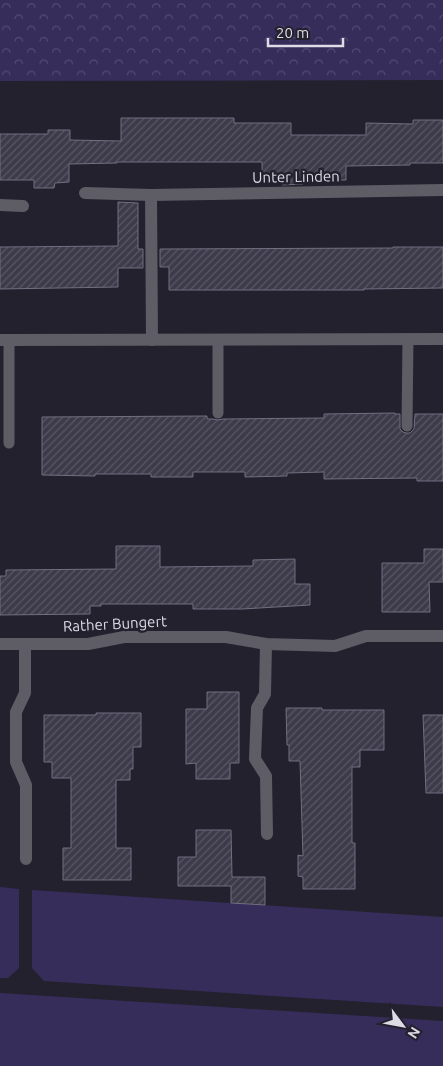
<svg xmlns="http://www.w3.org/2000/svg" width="443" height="1066" font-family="Ubuntu,sans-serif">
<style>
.grass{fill:#372d5b}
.park{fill:url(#park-crowns)}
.building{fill:url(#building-hatch);stroke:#716f80}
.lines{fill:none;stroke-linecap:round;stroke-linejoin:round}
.service{stroke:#5e5d65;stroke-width:11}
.minor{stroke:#5e5d65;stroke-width:12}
.labels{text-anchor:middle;stroke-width:5;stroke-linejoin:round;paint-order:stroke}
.street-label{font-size:15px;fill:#dddbe5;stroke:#23212e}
</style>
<defs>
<pattern id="park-crowns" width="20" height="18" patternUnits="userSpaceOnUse" patternTransform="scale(1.25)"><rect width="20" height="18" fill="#372d5b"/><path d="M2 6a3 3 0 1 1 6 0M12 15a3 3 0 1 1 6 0" fill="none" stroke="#544b72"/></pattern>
<pattern id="building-hatch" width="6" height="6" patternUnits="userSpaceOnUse" patternTransform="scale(1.25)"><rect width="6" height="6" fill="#3d3b4a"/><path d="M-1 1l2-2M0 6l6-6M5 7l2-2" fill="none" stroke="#595764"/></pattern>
</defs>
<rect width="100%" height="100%" fill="#23212e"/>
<g class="grass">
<polygon points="0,887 19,889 19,968 8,978 0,978"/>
<polygon points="32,890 443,917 443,1007 44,981 32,968"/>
<polygon points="0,993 443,1021 443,1066 0,1066"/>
</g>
<polygon class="park" points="0,0 443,0 443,80 0,81"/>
<g class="building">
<polygon points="121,118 234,118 234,123 291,123 291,135 366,135 366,123 413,124 413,120 443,120 443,163 410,163 410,165 346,166 346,180 303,181 303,184 282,185 283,173 262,174 262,162 117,162 117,163 69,164 69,182 55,183 54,188 34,188 34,180 0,180 0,134 48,134 48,130 70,130 70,140 121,141"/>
<polygon points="118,202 138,203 138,249 143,249 143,268 118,268 118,287 0,289 0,247 118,246"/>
<polygon points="393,247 443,247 443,288 364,289 364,290 169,290 169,267 160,267 160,249 393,248"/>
<polygon points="395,413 395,414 400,414 400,429 403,432 406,433 410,433 414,429 415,414 443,414 443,481 417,481 417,478 324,479 324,472 287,473 287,476 245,477 245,472 193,472 193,477 151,477 151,474 95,474 95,476 42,475 42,417 207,416 207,419 213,419 218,420 223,419 324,418 324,414"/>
<polygon points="116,546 160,546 160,567 253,566 253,560 295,559 295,584 310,584 310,605 242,609 193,609 193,604 101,604 101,606 90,606 90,614 0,615 0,576 6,576 6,570 116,569"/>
<polygon points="424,549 443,549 443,582 429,582 430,612 382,612 382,563 424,563"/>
<polygon points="207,692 239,692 239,763 230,763 230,779 196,779 196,763 186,764 186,709 207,709"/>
<polygon points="286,708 322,708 322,710 384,710 384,750 360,750 360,767 352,767 352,843 355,843 355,889 303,889 303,877 298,876 298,855 303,856 300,761 289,761 289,745 287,745"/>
<polygon points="96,713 141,713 141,747 133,747 133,769 130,769 130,780 116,780 116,848 131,848 131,880 63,880 63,848 71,848 71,778 52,778 52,762 44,762 44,715 96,715"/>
<polygon points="423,715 443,715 443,793 426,793"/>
<polygon points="196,830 231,830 232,877 265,877 265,905 231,903 231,886 178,886 178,857 196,857"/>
</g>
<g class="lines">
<g class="service">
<polyline points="9,340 9,443"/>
<polyline points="218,340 218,413"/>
<polyline points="407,426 408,339"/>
</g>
<g class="minor">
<polyline points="85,193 151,195 443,190"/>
<polyline points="151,195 152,340"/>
<polyline points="0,205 23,206"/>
<polyline points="0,340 443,339"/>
<polyline points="0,644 88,644 124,637 226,637 266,644 335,646 366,636 443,636"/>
<polyline points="25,644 25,693 16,712 16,762 26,785 26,859"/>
<polyline points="266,644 265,694 257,708 255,759 266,776 267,834"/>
</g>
</g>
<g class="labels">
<g class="street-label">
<text transform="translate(296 177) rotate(-1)" y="5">Unter Linden</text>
<text transform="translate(115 624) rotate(-3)" y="5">Rather Bungert</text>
</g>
</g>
<g transform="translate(403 1026) rotate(122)" stroke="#23212e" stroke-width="4" paint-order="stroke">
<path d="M0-4L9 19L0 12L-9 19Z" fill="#dddbe5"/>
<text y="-8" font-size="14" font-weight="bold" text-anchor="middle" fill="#dddbe5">N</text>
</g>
<path d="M268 38v8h75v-8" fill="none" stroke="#dddbe5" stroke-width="2.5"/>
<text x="276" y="38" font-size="15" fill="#dddbe5" stroke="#23212e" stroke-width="4" paint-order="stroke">20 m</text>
</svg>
